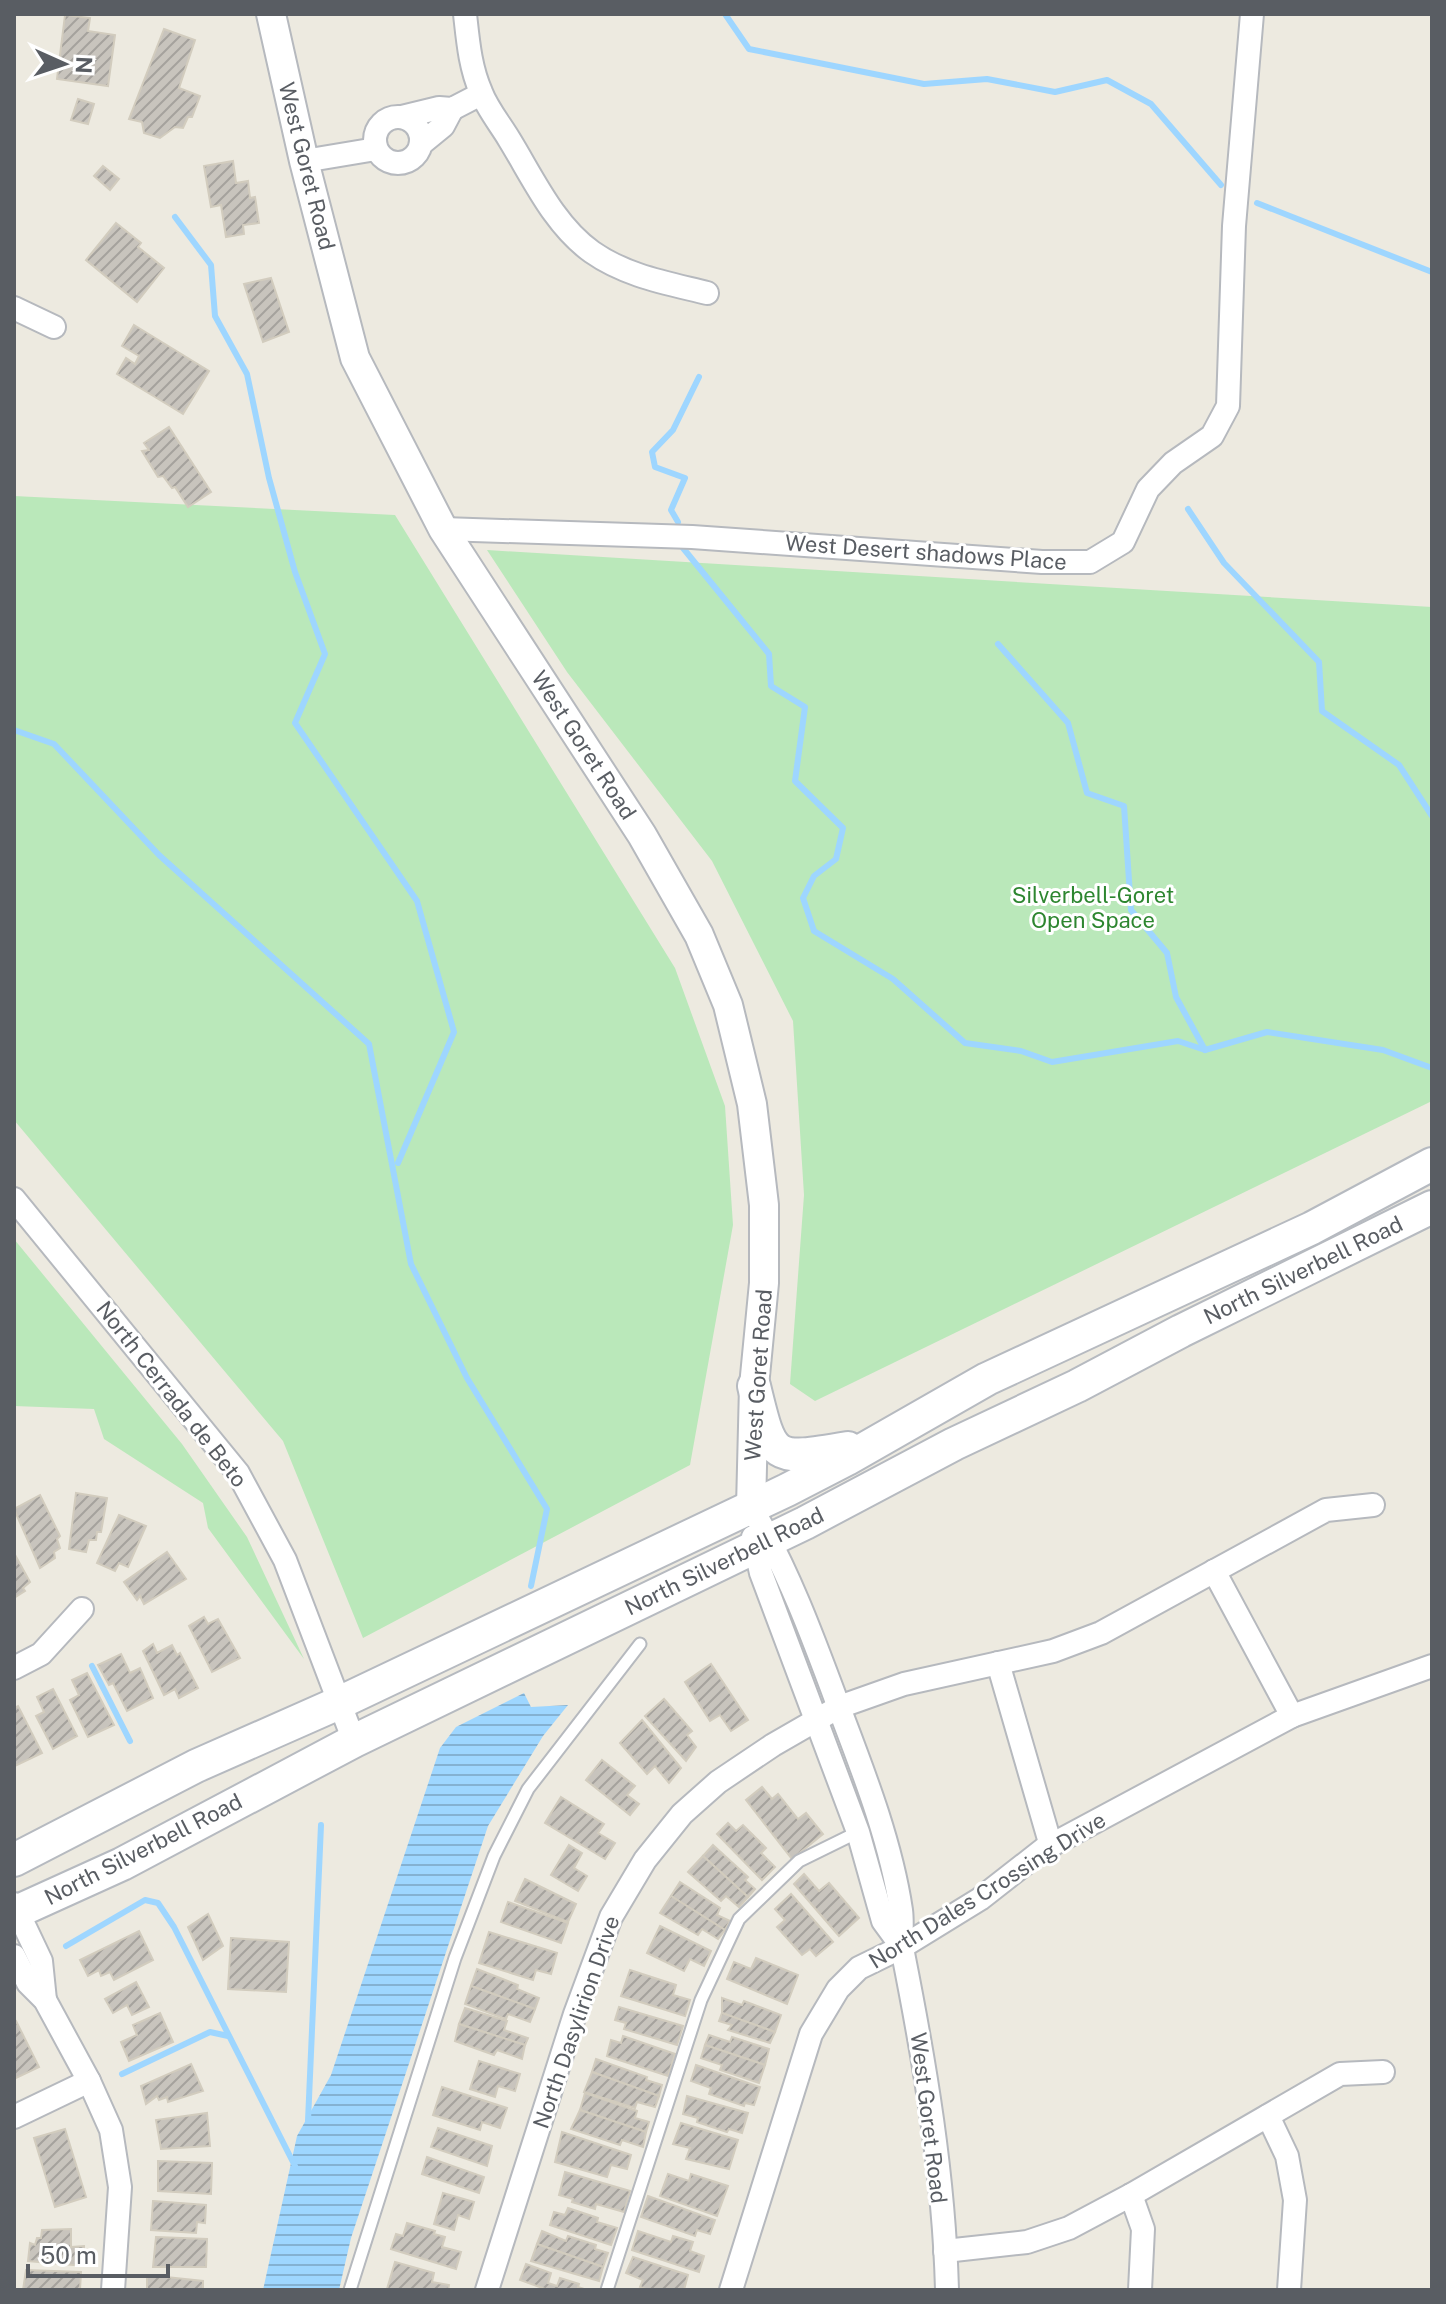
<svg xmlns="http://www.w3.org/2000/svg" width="1446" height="2304" font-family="'Public Sans',sans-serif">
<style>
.green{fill:#bae8ba}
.water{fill:url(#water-rules)}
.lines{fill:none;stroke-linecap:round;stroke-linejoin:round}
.stream{stroke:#9ed6ff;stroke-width:6}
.building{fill:url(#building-hatch);stroke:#d2ccbe;stroke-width:2}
.service-casing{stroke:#b6b9be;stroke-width:15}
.minor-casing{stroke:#b6b9be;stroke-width:26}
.tertiary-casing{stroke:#b6b9be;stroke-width:32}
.secondary-casing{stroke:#b6bac0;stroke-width:36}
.service{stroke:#fff;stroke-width:11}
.minor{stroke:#fff;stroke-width:22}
.tertiary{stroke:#fff;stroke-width:28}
.secondary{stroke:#fff;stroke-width:32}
.labels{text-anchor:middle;stroke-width:6;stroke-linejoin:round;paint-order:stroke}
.street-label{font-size:22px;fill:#595d63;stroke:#fff}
.park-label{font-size:22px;fill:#2d8630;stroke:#fff}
</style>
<defs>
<pattern id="water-rules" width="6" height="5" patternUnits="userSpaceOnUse" patternTransform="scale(2)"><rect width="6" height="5" fill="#9ed6ff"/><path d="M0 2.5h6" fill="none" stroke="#84b1d2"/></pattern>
<pattern id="building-hatch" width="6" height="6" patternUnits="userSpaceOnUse" patternTransform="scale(2)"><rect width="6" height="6" fill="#c8c4bd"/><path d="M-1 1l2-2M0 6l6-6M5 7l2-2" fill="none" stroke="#a5a29d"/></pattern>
</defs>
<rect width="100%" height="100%" fill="#edeae0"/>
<g class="green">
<polygon points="14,496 395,515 675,968 725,1106 733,1225 690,1465 363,1638 283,1441 14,1120"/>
<polygon points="487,550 1432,607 1432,1101 815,1401 790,1384 804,1195 793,1021 712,861 567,672"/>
<polygon points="14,1239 182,1444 247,1537 304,1659 208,1528 203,1503 104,1439 94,1409 14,1406"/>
</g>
<polygon class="water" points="524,1693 531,1707 568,1705 543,1736 488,1826 351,2238 339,2290 263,2290 297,2136 331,2075 440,1748 456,1727"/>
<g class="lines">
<g class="stream">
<polyline points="725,14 749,49 924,84 987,79 1055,92 1107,80 1151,104 1221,185"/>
<polyline points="1257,203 1432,272"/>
<polyline points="175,217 211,265 215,316 247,374 269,478 295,572 325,654 295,723 417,901 454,1032 398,1163"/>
<polyline points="1188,509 1224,563 1319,662 1322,711 1399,765 1432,816"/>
<polyline points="678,522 671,510 685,478 655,467 652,452 673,430 699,377"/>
<polyline points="683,548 769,654 771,686 805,707 795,781 843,828 836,859 814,876 803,898 814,931 893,979 965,1043 1021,1051 1052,1062 1178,1041 1205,1050 1267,1032 1383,1050 1432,1068"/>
<polyline points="998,644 1068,723 1087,793 1124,806 1131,910 1167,953 1176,997 1205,1050"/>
<polyline points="14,730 54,744 159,855 369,1044 411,1264 467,1378 547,1509 531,1586"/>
<polyline points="92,1666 130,1741"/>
<polyline points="66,1946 145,1900 158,1903 174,1927 295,2166"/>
<polyline points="122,2074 210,2032 228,2036"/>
<polyline points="308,2121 321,1825"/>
</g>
</g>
<g class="building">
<polygon points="65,15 90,18 88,31 115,35 108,86 57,79"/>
<polygon points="164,29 195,40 179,88 200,96 192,117 188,117 183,128 175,127 160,138 144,133 142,122 129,119"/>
<polygon points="78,99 94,104 88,124 71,120"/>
<polygon points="233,161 236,183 248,181 250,198 255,197 259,223 243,225 244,234 226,237 221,205 211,207 204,166"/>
<polygon points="103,166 119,179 110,190 94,176"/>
<polygon points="116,223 141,243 138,247 164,268 137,302 86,260"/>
<polygon points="271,278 289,332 263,342 244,284"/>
<polygon points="134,325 209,371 183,414 117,374 126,358 135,364 139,356 122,346"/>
<polygon points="169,427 211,492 188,507 175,487 172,488 163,476 158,477 142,451 149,450 144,443"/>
<polygon points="76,1493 107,1498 101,1532 97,1532 96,1540 89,1540 86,1552 69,1549"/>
<polygon points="40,1495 60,1536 57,1539 60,1548 54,1552 55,1558 40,1568 14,1509"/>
<polygon points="119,1515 146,1526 128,1567 119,1563 115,1571 97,1563"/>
<polygon points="167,1552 186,1579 144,1604 140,1596 137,1600 124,1582"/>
<polygon points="14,1553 30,1582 23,1588 25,1591 14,1598"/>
<polygon points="204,1617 208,1624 218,1619 240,1658 212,1672 189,1626"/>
<polygon points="153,1644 157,1653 172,1645 177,1655 180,1653 198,1688 179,1698 175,1689 164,1695 143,1651"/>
<polygon points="121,1654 130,1673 140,1668 153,1698 127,1711 113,1683 109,1685 98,1665"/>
<polygon points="711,1664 748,1720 731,1731 720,1715 710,1721 685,1682"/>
<polygon points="87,1673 114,1725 88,1737 70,1700 79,1695 72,1680"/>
<polygon points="53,1689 77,1736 53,1749 36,1716 44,1712 37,1697"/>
<polygon points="664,1699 692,1731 687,1735 696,1747 686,1761 645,1716"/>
<polygon points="18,1706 42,1753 15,1766 14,1708"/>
<polygon points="642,1720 681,1768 669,1783 655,1766 647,1774 620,1743"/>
<polygon points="602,1760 635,1786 627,1795 639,1804 630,1815 586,1780"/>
<polygon points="762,1787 772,1799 778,1794 798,1819 806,1813 823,1834 792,1859 746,1800"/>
<polygon points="561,1797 604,1824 598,1833 615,1843 605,1859 545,1823"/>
<polygon points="728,1823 736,1831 743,1825 766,1848 761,1853 775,1867 762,1880 717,1834"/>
<polygon points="569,1845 582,1853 574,1868 587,1876 578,1891 551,1875"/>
<polygon points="713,1845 748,1877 745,1880 755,1889 748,1897 703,1856"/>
<polygon points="703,1856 748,1897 739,1907 726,1896 721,1901 688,1872"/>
<polygon points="804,1874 819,1891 829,1883 859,1918 839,1936 794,1884"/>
<polygon points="525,1879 576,1904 568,1922 515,1901"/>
<polygon points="680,1882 720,1908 717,1915 730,1921 725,1930 671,1896"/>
<polygon points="791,1894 833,1942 816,1956 810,1949 802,1955 777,1927 785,1920 775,1909"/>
<polygon points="671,1896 725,1930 718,1939 702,1929 698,1935 660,1913"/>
<polygon points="508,1902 568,1923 561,1943 501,1922"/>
<polygon points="208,1914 223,1946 203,1960 188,1927"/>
<polygon points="660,1926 711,1951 704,1966 690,1959 684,1971 647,1953"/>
<polygon points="139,1931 153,1960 114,1980 110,1972 101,1976 99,1970 88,1976 80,1960"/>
<polygon points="489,1932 557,1953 551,1974 536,1970 533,1980 479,1963"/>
<polygon points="231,1938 289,1942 286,1992 228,1989"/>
<polygon points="756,1958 798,1975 787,2004 727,1979 734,1962 751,1969"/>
<polygon points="477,1969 518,1985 517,1989 539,1998 535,2009 471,1986"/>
<polygon points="630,1970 676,1985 673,1995 690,2000 685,2016 621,1996"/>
<polygon points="136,1982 149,2007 132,2015 127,2005 113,2013 105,1999"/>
<polygon points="471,1986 535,2009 530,2022 508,2014 506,2019 465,2004"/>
<polygon points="722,1998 742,2005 744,2001 781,2015 775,2032 722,2013"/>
<polygon points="619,2007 683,2026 677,2045 624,2029 626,2023 615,2020"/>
<polygon points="465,2008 507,2021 504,2030 528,2038 525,2045 459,2024"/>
<polygon points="160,2013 173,2042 129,2061 121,2042 137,2035 133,2025"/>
<polygon points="722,2013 775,2032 770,2043 728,2030 732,2025 719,2021"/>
<polygon points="16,2021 39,2067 14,2079 14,2022"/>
<polygon points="459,2024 525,2045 522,2059 497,2050 494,2055 455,2041"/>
<polygon points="709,2035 730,2042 732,2037 769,2049 765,2065 705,2045"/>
<polygon points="623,2036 675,2054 668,2076 607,2056 611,2040 621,2043"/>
<polygon points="705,2045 765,2065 759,2083 720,2070 722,2065 701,2058"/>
<polygon points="596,2059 647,2077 646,2080 662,2085 659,2096 592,2072"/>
<polygon points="479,2061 520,2074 515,2091 498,2086 495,2097 470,2089"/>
<polygon points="191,2064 203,2091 168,2102 167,2097 159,2100 157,2096 146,2104 141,2086"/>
<polygon points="696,2065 760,2087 754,2105 745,2103 744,2106 709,2094 711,2088 691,2081"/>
<polygon points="592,2072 659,2096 655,2107 637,2102 635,2108 584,2092"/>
<polygon points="442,2087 507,2108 500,2128 482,2122 480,2130 433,2115"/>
<polygon points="585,2093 637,2111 635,2118 649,2122 646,2132 580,2110"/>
<polygon points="687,2096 748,2113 742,2133 729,2129 727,2132 697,2122 698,2118 683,2114"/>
<polygon points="580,2110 646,2132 643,2147 622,2140 620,2145 571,2129"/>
<polygon points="207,2113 210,2146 161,2149 156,2120"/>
<polygon points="681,2123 738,2140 729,2169 686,2159 690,2148 673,2144"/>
<polygon points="438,2128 492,2146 487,2166 431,2147"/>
<polygon points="65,2129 86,2197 55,2207 34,2138"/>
<polygon points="562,2132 631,2155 627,2169 611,2165 607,2177 555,2162"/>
<polygon points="427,2157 484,2177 479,2193 422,2174"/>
<polygon points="158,2161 212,2163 211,2194 158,2191"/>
<polygon points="565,2172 630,2191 624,2212 596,2204 595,2209 572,2202 573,2199 559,2195"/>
<polygon points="668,2174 689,2181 691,2174 728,2186 717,2216 660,2196"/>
<polygon points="443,2193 474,2202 469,2219 458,2215 454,2230 434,2224"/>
<polygon points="648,2196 715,2220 710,2234 697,2230 695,2236 641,2217"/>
<polygon points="153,2201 206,2205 205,2223 197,2222 196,2233 151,2230"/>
<polygon points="568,2208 598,2218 597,2222 617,2228 611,2245 550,2225 554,2212 565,2215"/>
<polygon points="407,2223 435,2231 434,2234 445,2237 442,2247 461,2252 456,2269 391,2249 396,2234 403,2236"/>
<polygon points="71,2229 71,2247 84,2246 84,2266 28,2261 30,2243 35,2245 37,2238 41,2238 42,2230"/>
<polygon points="542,2231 566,2241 568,2236 596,2245 595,2249 608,2253 603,2267 537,2244"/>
<polygon points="638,2231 671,2242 673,2236 693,2242 690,2251 704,2256 699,2272 632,2250"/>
<polygon points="156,2237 207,2239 206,2267 153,2267"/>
<polygon points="537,2244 603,2267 599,2281 531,2261"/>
<polygon points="633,2257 688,2275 684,2290 649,2290 640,2287 643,2280 626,2273"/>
<polygon points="395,2262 434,2273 432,2282 449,2285 448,2290 387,2289"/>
<polygon points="526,2264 551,2273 548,2283 557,2286 560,2278 579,2284 578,2287 587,2290 548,2290 520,2280"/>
<polygon points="26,2270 81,2272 80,2290 23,2290"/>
<polygon points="147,2275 203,2281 203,2290 147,2290"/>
</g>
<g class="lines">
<defs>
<g id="service">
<polyline points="350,2290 455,1958 494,1856 528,1789 640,1644"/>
<polyline points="607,2290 701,2000 739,1919 799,1861 858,1832"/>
</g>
<g id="minor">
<path d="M465,14C468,41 470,67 481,92C487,108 500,124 509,139C533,178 554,225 592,252C626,276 667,283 707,293"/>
<circle cx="398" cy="140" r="23"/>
<polyline points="402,117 439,108 452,109 481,94"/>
<polyline points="421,144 443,126 452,109"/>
<polyline points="304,161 376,149"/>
<polyline points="14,308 54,327"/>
<polyline points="443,529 692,537 1042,562 1090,562 1123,542 1148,489 1173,463 1212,436 1228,406 1234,226 1252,14"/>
<polyline points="14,1199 238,1473 285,1560 354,1741"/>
<path d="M751,1507C789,1571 815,1643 841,1713C865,1776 891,1843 901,1910C903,1924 900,1939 903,1953C925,2064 944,2176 947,2290"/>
<polyline points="753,1537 761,1573 858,1832 883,1921 902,1947"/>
<polyline points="1214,1571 1292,1716"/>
<polyline points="998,1663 1051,1846"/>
<polyline points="14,1668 41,1654 82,1609"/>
<polyline points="14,1904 41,1961 45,2000"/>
<polyline points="14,1956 28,1983 45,2000 89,2081 111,2130 120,2187 113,2290"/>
<polyline points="1268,2116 1287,2156 1295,2200 1289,2290"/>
<polyline points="14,2117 89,2081"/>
<polyline points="1131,2195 1143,2229 1140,2290"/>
<polyline points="945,2251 1027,2242 1069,2228 1131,2195 1340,2074 1383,2072"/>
<polyline points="487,2290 575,2014 611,1917 645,1860 682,1814 718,1782 773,1745 839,1707 904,1684 1053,1651 1101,1633 1326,1510 1373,1505"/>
<polyline points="731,2290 811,2034 838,1989 859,1968 902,1947 980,1899 1044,1849 1292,1716 1432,1666"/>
</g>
<polyline id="tertiary" points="271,14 304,161 355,358 443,529 642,835 699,935 728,1005 752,1104 764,1205 764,1283 754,1386 751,1507"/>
<g id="secondary">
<path d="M754,1386C772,1461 772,1461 848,1448"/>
<polyline points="14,1860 196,1766 341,1702 787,1490 847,1459 987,1379 1312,1228 1432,1164"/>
<polyline points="14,1913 122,1864 354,1741 805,1523 954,1444 1077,1386 1181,1331 1432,1207"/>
</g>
</defs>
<use href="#service" class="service-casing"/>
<use href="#minor" class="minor-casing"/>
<use href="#tertiary" class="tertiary-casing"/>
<use href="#secondary" class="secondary-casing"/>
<use href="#service" class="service"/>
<use href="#minor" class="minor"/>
<use href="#tertiary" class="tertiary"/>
<use href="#secondary" class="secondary"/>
</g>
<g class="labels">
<g class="street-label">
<text transform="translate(307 166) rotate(76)" y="8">West Goret Road</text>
<text transform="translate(926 552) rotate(4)" y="8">West Desert shadows Place</text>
<text transform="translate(584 745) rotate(57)" y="8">West Goret Road</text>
<text transform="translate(1303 1270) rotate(-26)" y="8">North Silverbell Road</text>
<text transform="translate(758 1375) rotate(-86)" y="8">West Goret Road</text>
<text transform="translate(172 1394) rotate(52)" y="8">North Cerrada de Beto</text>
<text transform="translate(724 1561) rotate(-26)" y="8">North Silverbell Road</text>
<text transform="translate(143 1849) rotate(-27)" y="8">North Silverbell Road</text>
<text transform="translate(987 1890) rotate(-32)" y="8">North Dales Crossing Drive</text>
<text transform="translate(576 2022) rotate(-71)" y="8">North Dasylirion Drive</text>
<text transform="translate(929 2118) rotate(83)" y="8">West Goret Road</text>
</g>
<g class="park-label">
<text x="1093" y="903">Silverbell-Goret<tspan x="1093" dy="25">Open Space</tspan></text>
</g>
</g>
<rect width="1446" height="2304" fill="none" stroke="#595d63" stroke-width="32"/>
<g transform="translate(64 64) rotate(93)" stroke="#ffffff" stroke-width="6" paint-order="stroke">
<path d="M0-6L14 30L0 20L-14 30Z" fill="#595d63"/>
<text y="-12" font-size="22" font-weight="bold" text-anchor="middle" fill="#595d63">N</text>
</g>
<path d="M28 2264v12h140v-12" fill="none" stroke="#595d63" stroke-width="4"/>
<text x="40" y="2264" font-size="24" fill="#595d63" stroke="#ffffff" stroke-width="6" paint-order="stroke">50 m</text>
</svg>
